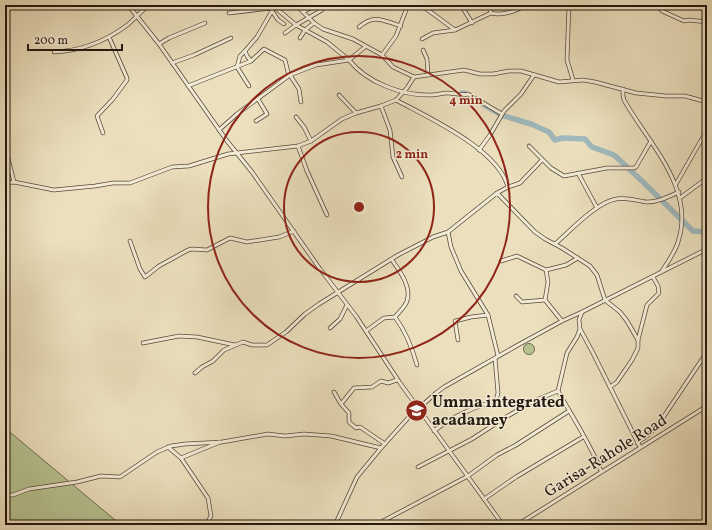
<svg xmlns="http://www.w3.org/2000/svg" width="712" height="530" font-family="Vollkorn,serif">
<style>
.green{fill:#b7c291;stroke:#6e6d51}
.lines{fill:none;stroke-linecap:round;stroke-linejoin:round}
.river{stroke:#9fb9bd;stroke-width:5.5}
.minor-casing{stroke:#564a3c;stroke-width:4.5}
.minor{stroke:#f2ead4;stroke-width:3}
.ring{fill:none;stroke:#8f2418;stroke-width:2}
.labels{text-anchor:middle;stroke-width:3;stroke-linejoin:round;paint-order:stroke}
.poi-label{font-size:16px;font-weight:bold;fill:#241811;stroke:#f2ead4;text-anchor:start}
.street-label{font-size:16px;fill:#241811;stroke:#f2ead4}
.centre{fill:#8f2418;stroke:#f2ead4;stroke-width:2}
.ring-label{font-size:12px;text-anchor:middle;font-weight:bold;fill:#8f2418;stroke:#f2ead4;stroke-width:3;stroke-linejoin:round;paint-order:stroke}
</style>
<rect width="100%" height="100%" fill="#ebdfbd"/>
<filter id="stains"><feTurbulence type="fractalNoise" baseFrequency=".005" numOctaves="4"/><feColorMatrix values="0 0 0 0 .2 0 0 0 0 .09 0 0 0 0 .02 0 0 0 .5 -.17"/></filter>
<radialGradient id="worn" r=".72"><stop offset=".6" stop-color="#630" stop-opacity="0"/><stop offset="1" stop-color="#630" stop-opacity=".3"/></radialGradient>
<g class="green">
<circle cx="529" cy="349" r="5.5"/>
<polygon points="5,428 121,525 5,525"/>
</g>
<g class="lines">
<polyline class="river" points="462,93 464,93 501,115 531,124 549,132 555,140 563,138 585,139 592,147 614,155 640,179 693,231 707,232"/>
<defs>
<g id="minor">
<polyline points="91,5 110,7 117,5"/>
<polyline points="128,5 159,44 227,141 252,172 320,269 356,316 400,383 503,525"/>
<polyline points="296,5 314,23 323,29 353,39 382,55 393,67 414,77 464,70 480,74 493,74 509,71 521,71 559,82 583,80 595,82 636,93 666,96 685,96 707,102"/>
<polyline points="421,5 455,30 491,13"/>
<polyline points="461,5 472,23"/>
<path d="M488,5L491,13C503,16 516,11 526,5"/>
<polyline points="569,5 567,60 573,80"/>
<polyline points="657,5 662,11 684,21 689,20 707,22"/>
<polyline points="272,11 278,20 284,24"/>
<polyline points="303,12 316,5"/>
<polyline points="229,13 272,8 285,5"/>
<path d="M359,27C375,13 383,21 401,26"/>
<polyline points="285,33 296,25 322,10"/>
<polyline points="300,38 305,30 314,23"/>
<polyline points="422,39 433,33 455,30"/>
<polyline points="159,44 169,38 205,23"/>
<path d="M365,47L349,60C367,83 403,96 432,95C437,95 442,93 447,93C454,93 462,96 468,94L502,114"/>
<polyline points="423,50 427,59 428,75"/>
<polyline points="245,51 240,56 237,67 249,86"/>
<path d="M54,52C81,51 104,42 126,26C134,20 141,11 149,5"/>
<polyline points="382,55 396,36 408,5"/>
<polyline points="251,61 247,56 245,51 257,37 272,11 272,8"/>
<polyline points="172,63 194,55 231,38"/>
<polyline points="188,86 251,61 264,49 285,60 288,72 299,89 301,102"/>
<path d="M623,89V96L624,100C648,143 696,188 678,242C675,252 668,262 662,271"/>
<polyline points="339,95 356,113"/>
<path d="M396,100C429,118 498,149 508,187"/>
<polyline points="381,106 390,130 393,157 402,177"/>
<polyline points="296,117 304,127 311,141"/>
<polyline points="256,121 267,114 258,99"/>
<polyline points="219,130 237,114 290,75 316,65 349,60 327,42 296,25 272,5"/>
<polyline points="103,133 97,116 113,99 127,80 127,78 109,37"/>
<polyline points="5,146 14,182"/>
<polyline points="298,146 307,171 327,215"/>
<polyline points="529,146 551,168 564,176 607,168 634,168 636,167 651,141"/>
<polyline points="479,150 490,135 504,111 521,94 534,75"/>
<polyline points="578,173 597,208"/>
<polyline points="5,183 14,182 54,190 95,186 113,183 130,183 172,167 189,166 228,154 298,146 311,141 342,119 356,113 381,106 396,100 407,88 414,77"/>
<polyline points="676,184 707,130"/>
<polyline points="497,193 508,187 520,183 542,160"/>
<polyline points="680,198 707,178"/>
<polyline points="448,232 451,247 461,271 488,315 498,356"/>
<polyline points="130,241 140,269 145,277 159,266 188,250 192,249 207,250 230,238 247,242 279,237 294,231"/>
<path d="M555,244C570,231 597,202 616,199C626,197 637,201 647,202C658,202 668,197 679,192"/>
<path d="M392,260C399,270 412,287 407,301C405,307 399,312 395,317"/>
<polyline points="501,261 517,256 546,270"/>
<polyline points="516,296 522,302 545,300"/>
<polyline points="582,312 579,320 580,329 592,351 640,447"/>
<polyline points="562,321 545,300 548,282 546,270 566,265 578,258"/>
<polyline points="330,328 340,319 347,305"/>
<path d="M366,331L384,318L395,317C406,332 412,347 417,365"/>
<polyline points="458,340 455,321 471,317 488,315"/>
<polyline points="638,340 647,305 659,293 658,286 653,277"/>
<polyline points="143,343 179,336 197,337 235,345"/>
<polyline points="195,373 202,367 213,361 224,350 243,342 252,345 267,345 286,332 305,314 319,304 398,255 433,237 448,232 497,193 535,232 545,239 562,248 590,266 597,275 605,300 620,312 627,321 638,340 638,348 632,360 617,382 610,387"/>
<path d="M558,391C573,418 590,443 601,471"/>
<polyline points="334,392 341,404"/>
<path d="M434,431C452,416 474,408 496,400L498,393L495,358"/>
<polyline points="637,443 647,436 658,425 707,352"/>
<polyline points="385,444 360,427 356,428 349,422 349,413 341,404 354,388 372,387 381,381 388,383 397,380"/>
<polyline points="168,447 181,458 208,498 211,516 206,525"/>
<polyline points="181,458 220,442"/>
<polyline points="418,467 472,439 506,417 536,400 558,391 567,353 577,337 580,329"/>
<polyline points="5,495 13,495 29,489 77,482 101,476 120,477 157,452 171,446 185,444 222,442 268,434 285,436 304,434 331,436 381,448"/>
<polyline points="484,499 516,477 583,437"/>
<polyline points="383,521 468,476 497,455 516,445 569,411"/>
<polyline points="335,525 357,477 381,448 408,418 436,393 444,387 518,345 562,321 582,312 707,249"/>
<polyline points="517,525 707,406"/>
</g>
</defs>
<use href="#minor" class="minor-casing"/>
<use href="#minor" class="minor"/>
</g>
<g class="ring">
<circle cx="359" cy="207" r="75"/>
<circle cx="359" cy="207" r="151"/>
</g>
<defs>
<symbol id="school-disc" viewBox="-11 -11 22 22"><circle r="9.5" fill="#8f2418" stroke="#f2ead4"/><path d="M0-5L7-2L0 1L-7-2ZM-4 1L0 2.5L4 1V4Q0 6-4 4Z" fill="#fff"/></symbol>
</defs>
<g fill-rule="evenodd">
<use href="#school-disc" x="404" y="398" width="25" height="25"/>
</g>
<g class="labels">
<g class="poi-label">
<text x="432" y="407">Umma integrated<tspan x="432" dy="18">acadamey</tspan></text>
</g>
<g class="street-label">
<text transform="translate(605 455) rotate(-32)" y="6">Garisa-Rahole Road</text>
</g>
</g>
<circle cx="359" cy="207" r="6" class="centre"/>
<g class="ring-label">
<text x="466" y="104">4 min</text>
<text x="412" y="158">2 min</text>
</g>
<rect width="712" height="530" fill="none" stroke="#ebdfbd" stroke-width="20"/>
<rect x="6" y="6" width="700" height="518" fill="none" stroke="#241811" stroke-width="2"/>
<rect x="10" y="10" width="692" height="510" fill="none" stroke="#241811"/>
<path d="M28 44v6h94v-6" fill="none" stroke="#241811" stroke-width="2"/>
<text x="34" y="44" font-size="12" fill="#241811" stroke="#f2ead4" stroke-width="3" paint-order="stroke">200 m</text>
<rect width="100%" height="100%" filter="url(#stains)"/>
<rect width="100%" height="100%" fill="url(#worn)"/>
</svg>
